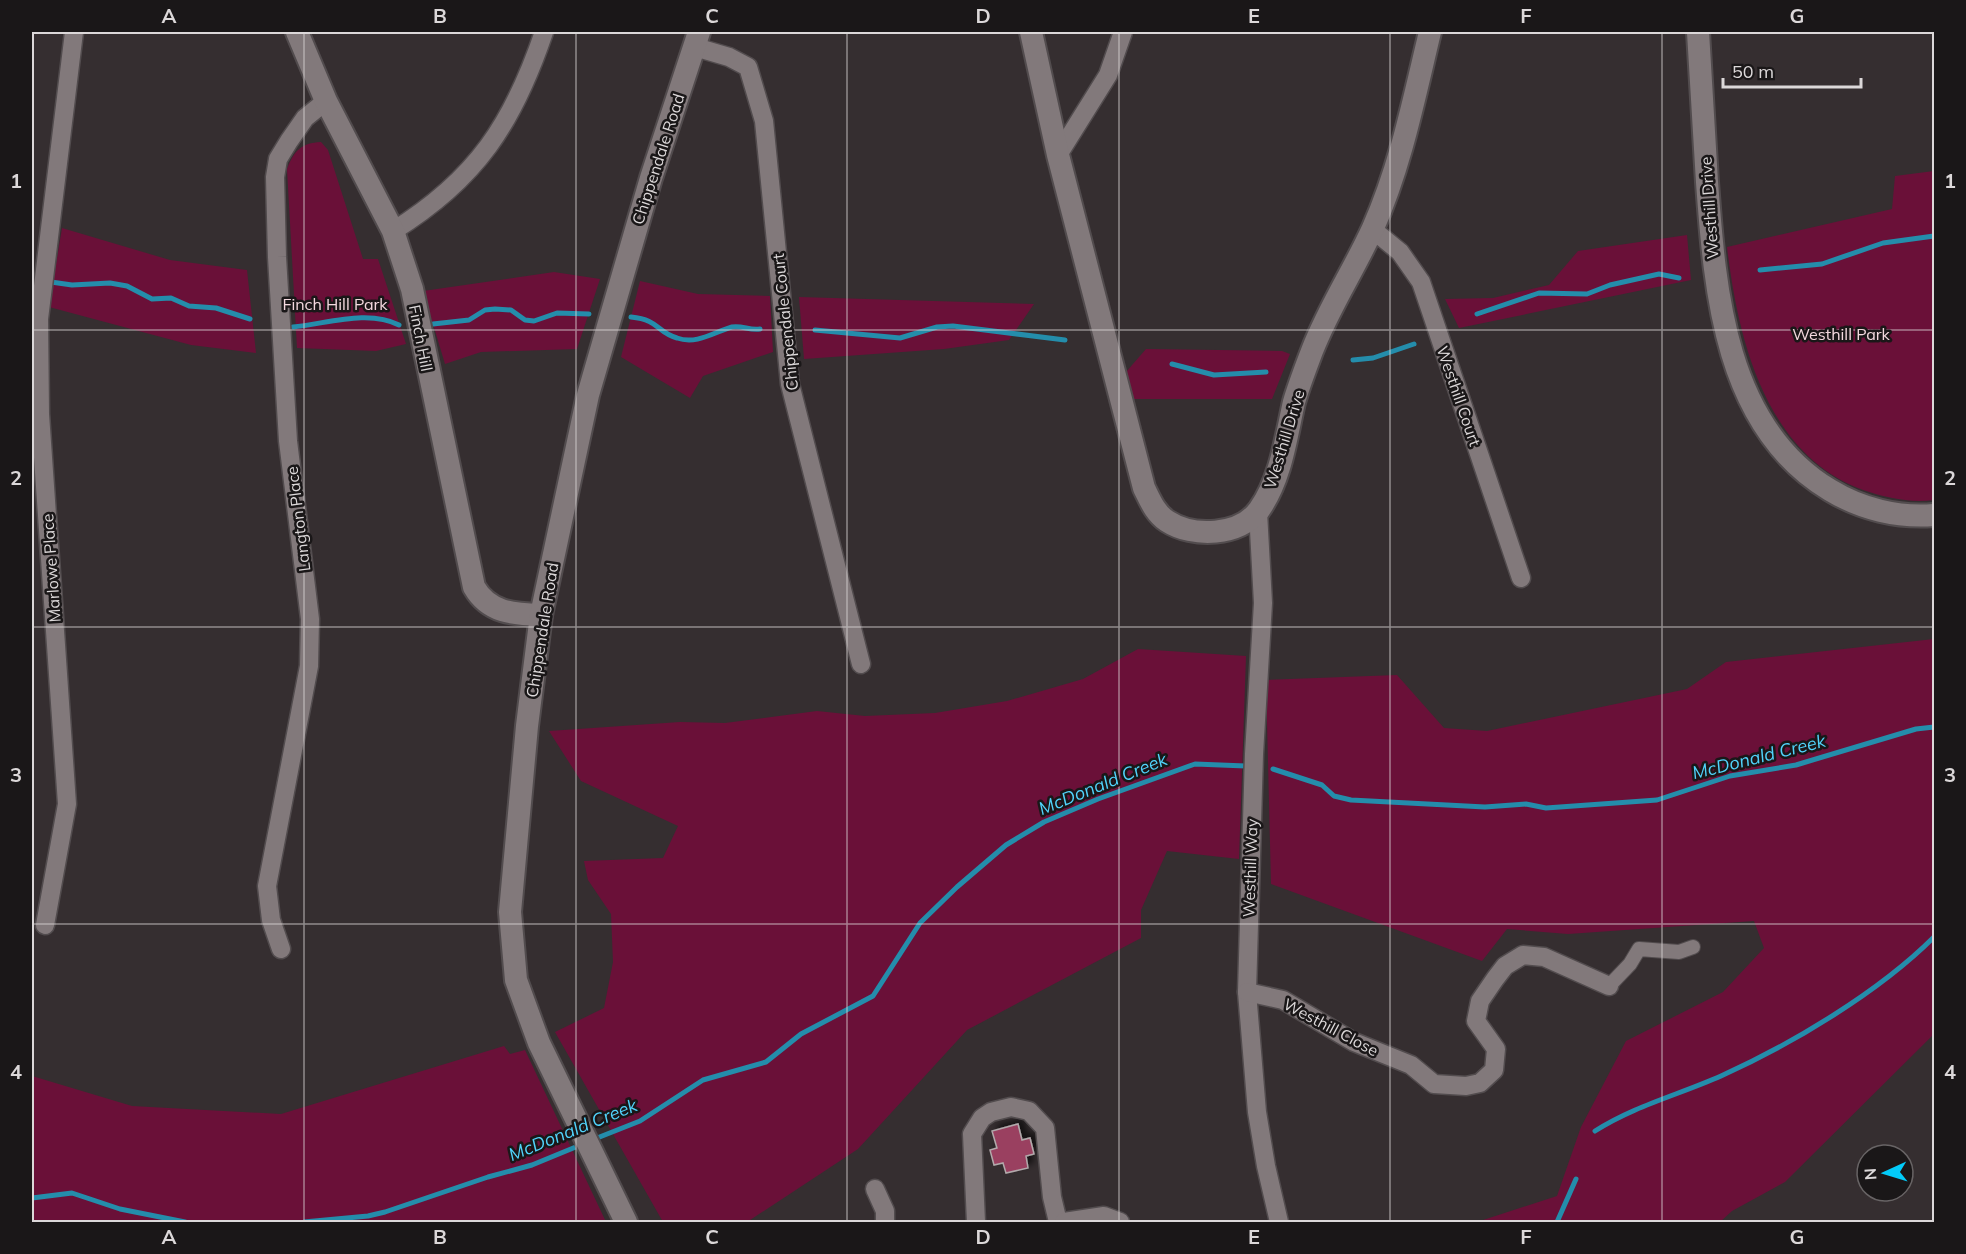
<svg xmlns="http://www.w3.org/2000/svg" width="1966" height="1254" font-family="Mulish,sans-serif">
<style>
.green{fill:#6a1038}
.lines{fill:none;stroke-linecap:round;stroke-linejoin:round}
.stream{stroke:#248dab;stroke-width:5}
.building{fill:#9a3f60;stroke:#b2a9ab;stroke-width:1.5;filter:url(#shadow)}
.pedestrian-casing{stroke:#524c4e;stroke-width:16}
.minor-casing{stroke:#524c4e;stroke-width:21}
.tertiary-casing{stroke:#524c4e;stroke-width:26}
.pedestrian{stroke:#82797b;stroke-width:14}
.minor{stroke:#82797b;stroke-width:18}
.tertiary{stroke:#82797b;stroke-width:22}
.grid{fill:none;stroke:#dcd8d9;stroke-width:1.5;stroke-opacity:0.55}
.labels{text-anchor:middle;stroke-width:5;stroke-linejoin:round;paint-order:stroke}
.street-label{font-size:16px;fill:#dcd8d9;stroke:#1a1718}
.park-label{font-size:16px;fill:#f4d9df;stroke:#1a1718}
.water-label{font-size:18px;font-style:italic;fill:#51d3fb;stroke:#1a1718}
.neatline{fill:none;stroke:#dcd8d9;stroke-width:2}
.grid-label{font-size:20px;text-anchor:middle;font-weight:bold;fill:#dcd8d9}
</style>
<defs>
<filter id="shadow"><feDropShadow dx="5.5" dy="-5.5" stdDeviation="3" flood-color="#0009"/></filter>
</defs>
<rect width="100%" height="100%" fill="#352e30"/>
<g class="green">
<path d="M321,142L328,150L363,259H378L406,344L376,351L297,348L287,169C294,151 301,143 321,142Z"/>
<path d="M1934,171V500C1909,503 1887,498 1863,490C1765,454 1738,339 1727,247L1892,209L1895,176Z"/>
<polygon points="62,228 170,260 247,270 256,353 191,345 49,307"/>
<polygon points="1687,235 1691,280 1459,328 1445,299 1493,298 1549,285 1578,251"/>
<polygon points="554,272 600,279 577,349 481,352 445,364 423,291"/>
<polygon points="640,281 698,294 770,296 773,352 703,376 690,398 621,357"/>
<polygon points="799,297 1034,304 1009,340 944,349 804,359"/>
<polygon points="1146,349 1282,351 1290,354 1272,399 1133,399 1126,372"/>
<polygon points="1934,639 1934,1034 1785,1182 1732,1211 1720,1222 1477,1222 1557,1196 1581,1127 1626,1041 1723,992 1764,948 1754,921 1568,934 1507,929 1482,961 1271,884 1266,680 1397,675 1444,728 1487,731 1687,689 1726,662"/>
<polygon points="1138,649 1246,656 1239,859 1167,851 1141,910 1141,938 967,1030 858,1149 747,1222 663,1222 555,1032 604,1008 613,962 611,914 588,880 584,861 663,858 678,826 581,781 549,731 680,722 725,723 817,711 865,716 935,713 1007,701 1083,679"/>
<polygon points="504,1046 510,1054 525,1050 606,1222 32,1222 32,1076 132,1106 281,1114"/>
</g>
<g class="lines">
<g class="stream">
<polyline points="1760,270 1822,264 1883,243 1934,236"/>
<polyline points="51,282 72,285 110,283 127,286 152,299 171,298 189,306 216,308 250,319"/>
<polyline points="1477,314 1539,293 1587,294 1610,285 1659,274 1679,278"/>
<path d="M631,317C660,320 656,332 677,338C697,345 714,332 732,327C742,325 750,331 760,329"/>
<polyline points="433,324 469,320 485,310 495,309 511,310 525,320 534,321 557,313 589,314"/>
<path d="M293,327C326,324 368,309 399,325"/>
<polyline points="815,330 900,338 937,327 953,326 1065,340"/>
<polyline points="1353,360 1373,358 1414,344"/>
<polyline points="1172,364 1214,375 1266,372"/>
<polyline points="1273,769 1322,785 1334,796 1351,800 1485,807 1526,804 1546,808 1657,800 1730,776 1796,765 1916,729 1934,727"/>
<path d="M1595,1131C1634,1106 1678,1095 1721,1076C1792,1044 1879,992 1934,937"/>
<polyline points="592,1140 640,1121 703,1080 766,1062 801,1034 873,996 920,923 957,887 1006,845 1044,822 1098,799 1195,764 1246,766"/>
<polyline points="32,1198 72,1193 120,1209 185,1222"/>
<polyline points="304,1222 368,1216 385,1212 488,1177 532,1165 583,1144"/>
<polyline points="1557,1222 1576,1179"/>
</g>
</g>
<polygon class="building" points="1018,1124 1022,1140 1030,1138 1034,1154 1026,1156 1028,1168 1006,1173 1003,1163 994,1165 990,1150 997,1148 992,1131"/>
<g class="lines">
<defs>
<polyline id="pedestrian" points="1609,986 1630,964 1639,949 1679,952 1693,947"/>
<g id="minor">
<polyline points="695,47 729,57 748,67 764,121 790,384 861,664"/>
<polyline points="1058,155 1108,75 1123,32"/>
<polyline points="1372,229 1400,252 1421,282 1521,578"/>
<path d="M393,231C477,179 513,123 544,32"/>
<polyline points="1258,512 1263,603 1254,754 1247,992 1257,1112 1266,1166 1279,1222"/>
<polyline points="45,925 67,804 40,414 39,319 74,32"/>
<polyline points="281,949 271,920 267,886 309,666 310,619 288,441 277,257 275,177 278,159 289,141 305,118 326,101"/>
<polyline points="1247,992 1283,1000 1354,1042 1411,1065 1434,1084 1466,1086 1480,1083 1494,1070 1496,1049 1476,1021 1480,1001 1495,979 1505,966 1523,955 1544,957 1609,986"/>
<polyline points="875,1189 885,1211 885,1222"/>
<polyline points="976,1222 972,1134 982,1118 991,1112 1011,1107 1029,1111 1045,1128 1052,1197 1058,1222"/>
<polyline points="1064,1222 1104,1216 1120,1222"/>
</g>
<g id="tertiary">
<path d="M297,32L326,101L393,231L412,289L474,587C489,613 513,614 541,615"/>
<path d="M1031,32L1058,155L1144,488C1150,500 1155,513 1167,521C1193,538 1240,536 1259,510C1281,479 1286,438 1294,402C1299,385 1306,367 1312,351C1329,307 1354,270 1373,228C1401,165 1414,98 1430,32"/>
<path d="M1698,32C1701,82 1704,132 1707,182C1715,292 1725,427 1830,490C1861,509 1898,518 1934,515"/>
<polyline points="626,1222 539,1043 516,980 510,912 527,726 541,615 588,395 651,178 699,32"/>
</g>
</defs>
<use href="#pedestrian" class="pedestrian-casing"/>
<use href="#minor" class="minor-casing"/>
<use href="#tertiary" class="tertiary-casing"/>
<use href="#pedestrian" class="pedestrian"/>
<use href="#minor" class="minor"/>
<use href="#tertiary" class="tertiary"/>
</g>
<path class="grid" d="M304,32V1222M576,32V1222M847,32V1222M1119,32V1222M1390,32V1222M1662,32V1222M32,330H1934M32,627H1934M32,924H1934"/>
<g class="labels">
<g class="street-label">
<text transform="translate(658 159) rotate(-72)" y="6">Chippendale Road</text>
<text transform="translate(1709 208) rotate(-94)" y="6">Westhill Drive</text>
<text transform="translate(785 322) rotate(-96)" y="6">Chippendale Court</text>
<text transform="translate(421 338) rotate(79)" y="6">Finch Hill</text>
<text transform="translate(1459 396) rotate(71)" y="6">Westhill Court</text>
<text transform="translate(1284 439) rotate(-73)" y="6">Westhill Drive</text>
<text transform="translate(298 519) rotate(-97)" y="6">Langton Place</text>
<text transform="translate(51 568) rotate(-94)" y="6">Marlowe Place</text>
<text transform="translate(542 630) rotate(-81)" y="6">Chippendale Road</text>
<text transform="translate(1250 868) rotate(-88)" y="6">Westhill Way</text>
<text transform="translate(1331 1027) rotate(28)" y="6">Westhill Close</text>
</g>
<g class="park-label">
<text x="335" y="310">Finch Hill Park</text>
<text x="1841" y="340">Westhill Park</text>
</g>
<g class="water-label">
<text transform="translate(1759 757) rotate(-14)" y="6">McDonald Creek</text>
<text transform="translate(1103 784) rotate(-22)" y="6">McDonald Creek</text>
<text transform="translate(573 1130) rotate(-22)" y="6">McDonald Creek</text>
</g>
</g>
<rect width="1966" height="1254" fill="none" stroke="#1a1718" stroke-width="66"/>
<g transform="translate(1885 1173) rotate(266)"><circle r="28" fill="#1a1718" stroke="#686465" stroke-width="1.5"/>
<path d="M0-4.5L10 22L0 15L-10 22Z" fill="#03cbf9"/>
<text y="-9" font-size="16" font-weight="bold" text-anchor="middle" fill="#dcd8d9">N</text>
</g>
<path d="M1723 78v9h138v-9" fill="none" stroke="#dcd8d9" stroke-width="3"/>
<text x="1732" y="78" font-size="18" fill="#dcd8d9" stroke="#1a1718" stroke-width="4.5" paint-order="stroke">50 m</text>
<rect x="33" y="33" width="1900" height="1188" class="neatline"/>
<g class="grid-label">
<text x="169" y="23">A</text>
<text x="440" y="23">B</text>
<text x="712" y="23">C</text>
<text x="983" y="23">D</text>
<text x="1254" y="23">E</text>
<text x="1526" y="23">F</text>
<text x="1797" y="23">G</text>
<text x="16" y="188">1</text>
<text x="1950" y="188">1</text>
<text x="16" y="485">2</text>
<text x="1950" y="485">2</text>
<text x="16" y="782">3</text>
<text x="1950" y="782">3</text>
<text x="16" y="1079">4</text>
<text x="1950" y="1079">4</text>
<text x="169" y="1244">A</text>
<text x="440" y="1244">B</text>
<text x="712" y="1244">C</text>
<text x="983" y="1244">D</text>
<text x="1254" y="1244">E</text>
<text x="1526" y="1244">F</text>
<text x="1797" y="1244">G</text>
</g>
</svg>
